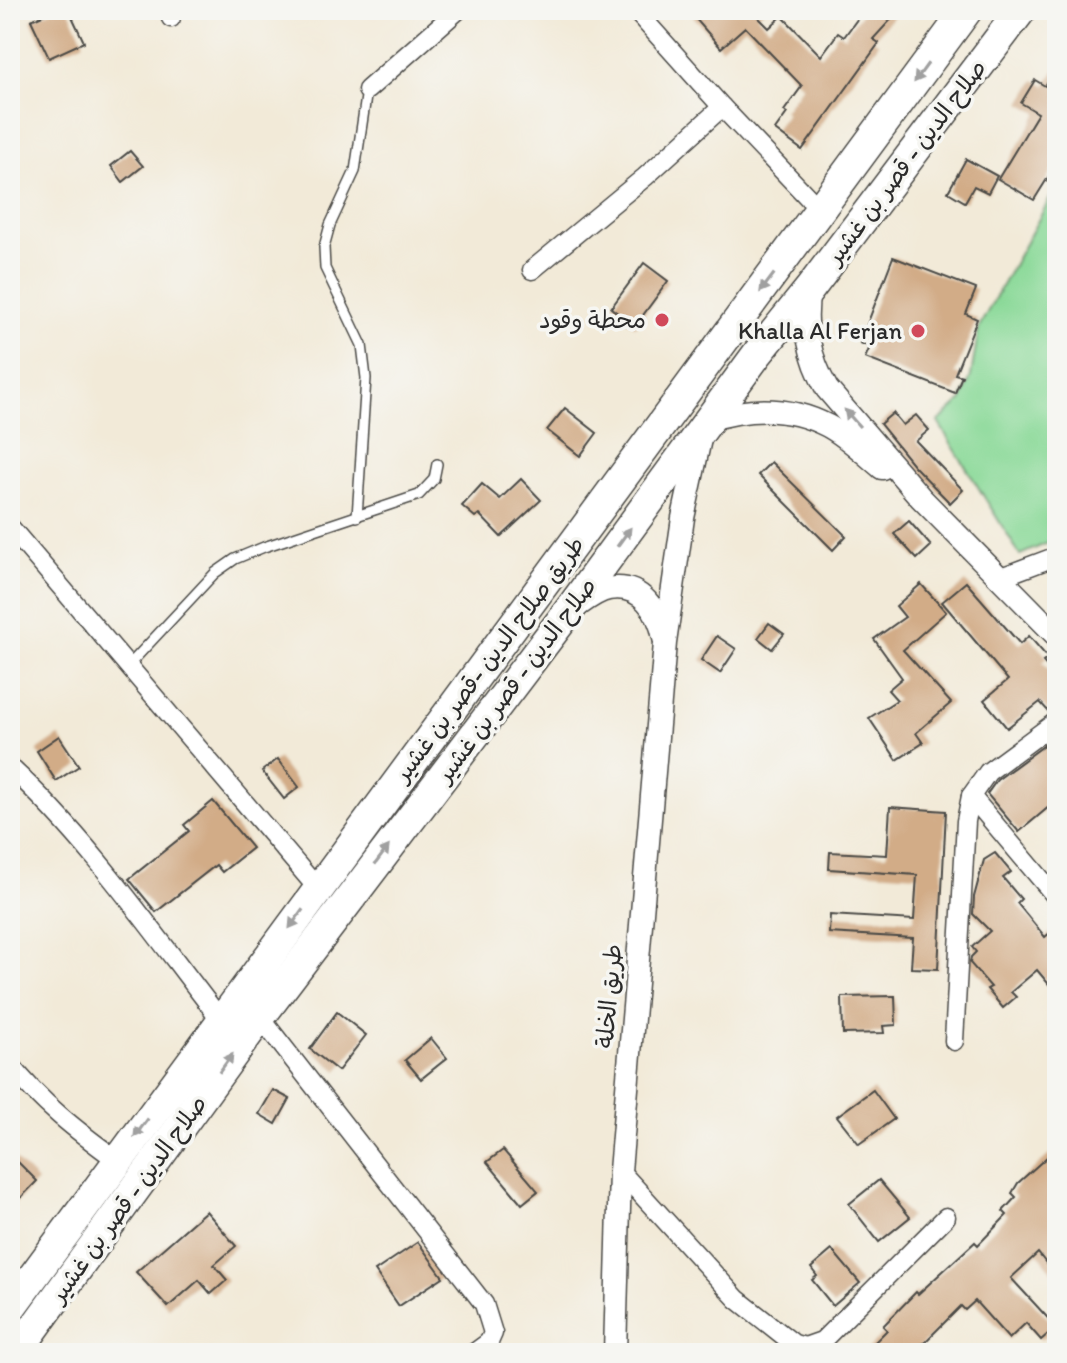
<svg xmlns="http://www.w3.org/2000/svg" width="1067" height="1363" font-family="Itim,'Playpen Sans Arabic',sans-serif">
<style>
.green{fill:#8ad998;stroke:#5a8262;stroke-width:2}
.building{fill:#d2ac87}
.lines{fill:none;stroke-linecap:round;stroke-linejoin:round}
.service-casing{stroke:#494845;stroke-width:12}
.minor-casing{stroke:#494845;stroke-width:21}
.tertiary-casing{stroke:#494845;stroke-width:25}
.trunk-casing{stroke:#494845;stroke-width:33}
.service{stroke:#fff;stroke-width:9}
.minor{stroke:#fff;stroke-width:18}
.tertiary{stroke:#fff;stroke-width:22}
.trunk{stroke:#fff;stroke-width:30}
.oneway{fill:#a0a0a0}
.poi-dot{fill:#d1495b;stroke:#f6f6f2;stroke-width:3}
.labels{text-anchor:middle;stroke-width:7;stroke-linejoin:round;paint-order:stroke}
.street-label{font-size:24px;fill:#2b2b2b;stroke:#f6f6f2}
.poi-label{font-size:24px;fill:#2b2b2b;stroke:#f6f6f2;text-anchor:end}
</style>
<rect width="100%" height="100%" fill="#f6f6f2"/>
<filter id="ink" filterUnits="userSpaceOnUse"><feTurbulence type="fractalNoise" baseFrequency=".0125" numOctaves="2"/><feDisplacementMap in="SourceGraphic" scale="16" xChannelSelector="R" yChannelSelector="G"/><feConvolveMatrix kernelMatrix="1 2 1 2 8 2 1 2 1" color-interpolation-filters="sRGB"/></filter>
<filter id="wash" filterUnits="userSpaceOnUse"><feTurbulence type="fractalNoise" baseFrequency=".006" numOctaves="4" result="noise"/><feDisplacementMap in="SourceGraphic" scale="32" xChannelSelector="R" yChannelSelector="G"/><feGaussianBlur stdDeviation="1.8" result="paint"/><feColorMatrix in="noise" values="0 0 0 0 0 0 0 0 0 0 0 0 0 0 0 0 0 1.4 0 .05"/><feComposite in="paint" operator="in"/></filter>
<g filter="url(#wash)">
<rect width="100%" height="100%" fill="#f2ead8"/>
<polygon class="green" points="1057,186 1057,539 1020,555 938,422 962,400 971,376 979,327"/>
<g id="blocks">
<g class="building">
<polygon points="54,10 69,10 84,42 49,58 31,20"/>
<polygon points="688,10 764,10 757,16 769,28 782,16 821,56 838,33 844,37 861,14 896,14 873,39 879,43 802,150 775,130 787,113 784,111 802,86 745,27 721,48"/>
<polygon points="1057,66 1057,163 1034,200 998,179 1038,113 1021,103 1035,80 1045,86"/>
<polygon points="130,151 143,166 123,182 111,166"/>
<polygon points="966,159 997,176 988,193 974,186 965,202 948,192"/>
<polygon points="893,257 976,289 966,314 977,319 955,374 962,376 955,393 865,358 870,347 860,343"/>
<polygon points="644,263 668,281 635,326 611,308"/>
<polygon points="565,408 597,433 580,456 547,430"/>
<polygon points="893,413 903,425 916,415 929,430 916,441 963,490 950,503 914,466 880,424"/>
<polygon points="771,462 846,536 833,550 758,475"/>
<polygon points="521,479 541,500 501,537 479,514 475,517 462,506 482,484 500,499"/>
<polygon points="909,521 931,546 917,559 894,534"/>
<polygon points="966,582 1020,644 1029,636 1048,658 1043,662 1057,678 1057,709 1049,712 1040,702 1007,728 984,700 1008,680 942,602"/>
<polygon points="921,584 946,612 903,650 951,703 916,733 923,743 897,760 869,718 897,700 888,690 902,678 874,639 905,617 896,606"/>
<polygon points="769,623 784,634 772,649 758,638"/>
<polygon points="717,636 736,649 720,673 701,660"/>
<polygon points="59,736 79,766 56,781 37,751"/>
<polygon points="1057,736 1057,800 1019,832 987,794 997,780"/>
<polygon points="278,759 299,787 284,799 262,771"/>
<polygon points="213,801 252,848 222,872 216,865 156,912 129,879 189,831 184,825"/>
<polygon points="890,807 946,811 938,969 911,968 913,938 829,933 830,915 914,920 917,875 829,869 830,852 887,855"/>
<polygon points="995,853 1011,872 1003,878 1021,899 1017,903 1045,937 1057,927 1057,994 1037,970 1011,992 1016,997 1003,1008 987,989 991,987 970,963 971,957 976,952 972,947 990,931 973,914 974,897 984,860"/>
<polygon points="895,996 896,1025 883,1026 884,1033 843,1034 842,997"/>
<polygon points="337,1012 366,1035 338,1071 310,1049"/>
<polygon points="431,1038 447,1058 421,1079 405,1060"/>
<polygon points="273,1090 290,1099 276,1124 259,1114"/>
<polygon points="873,1090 894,1119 859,1144 837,1116"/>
<polygon points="1057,1148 1057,1277 1038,1253 1011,1278 1056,1327 1041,1340 1026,1323 1009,1339 975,1301 965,1310 961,1306 914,1353 864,1353 887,1330 883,1326 916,1292 918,1294 975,1242 978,1245 1007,1215 1003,1211 1016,1197 1012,1193 1018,1183"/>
<polygon points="503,1150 538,1191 522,1204 487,1162"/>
<polygon points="10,1154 37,1181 10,1209"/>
<polygon points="879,1180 910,1217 879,1242 849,1204"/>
<polygon points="206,1211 236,1246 214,1265 227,1280 211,1294 199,1280 168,1307 136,1272"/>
<polygon points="418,1242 443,1277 399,1306 375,1271"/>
<polygon points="832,1250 860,1283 833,1306 812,1280 817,1276 811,1268"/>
</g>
</g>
</g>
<g filter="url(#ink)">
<use href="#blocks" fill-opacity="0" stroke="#494845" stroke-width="2"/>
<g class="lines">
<defs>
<g id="service">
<polyline points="357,517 366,378 362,345 325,268 324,247 330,225 355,171 367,90"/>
<polyline points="129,665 215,573 235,559 264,547 419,495 434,479 437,464"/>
</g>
<g id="minor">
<polyline points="168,10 171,18"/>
<polyline points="635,10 722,107 821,211"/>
<polyline points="367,90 458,10"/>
<polyline points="532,270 645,177 722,107"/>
<polyline points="10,527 318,889"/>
<polyline points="1001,577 1057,556"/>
<path d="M10,767C90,841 154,934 221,1020"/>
<polyline points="971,796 1057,898"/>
<polyline points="260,1017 484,1304 493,1333 489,1342 474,1353"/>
<polyline points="954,1041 966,821 971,796 988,772 1057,721"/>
<path d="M10,1064C41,1103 77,1131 117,1160"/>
<polyline points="620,1171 737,1299 794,1344 805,1347 822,1341 946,1217"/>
</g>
<g id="tertiary">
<path d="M809,290C803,327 809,357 827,389L921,498L1057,636"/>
<path d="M708,420C748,407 790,406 828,426C847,436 865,454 882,468"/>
<path d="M576,607C586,600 597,591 609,589C641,583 659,611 664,638"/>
<polyline points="615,1353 620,1171 665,643 683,518 700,439"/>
</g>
<g id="trunk">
<polyline points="10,1308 967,10"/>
<polyline points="16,1353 260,1017 568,612 758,353 809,290 1021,10"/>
</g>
</defs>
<use href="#service" class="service-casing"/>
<use href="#minor" class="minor-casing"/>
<use href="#tertiary" class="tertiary-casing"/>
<use href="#trunk" class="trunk-casing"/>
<use href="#service" class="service"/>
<use href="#minor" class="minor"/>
<use href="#tertiary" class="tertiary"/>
<use href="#trunk" class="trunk"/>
</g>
<defs><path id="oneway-solid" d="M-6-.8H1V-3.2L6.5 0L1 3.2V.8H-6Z" transform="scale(2)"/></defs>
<g class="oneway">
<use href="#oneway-solid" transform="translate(921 73) rotate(126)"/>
<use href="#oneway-solid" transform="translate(767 283) rotate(127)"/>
<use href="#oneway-solid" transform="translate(852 418) rotate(-131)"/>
<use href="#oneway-solid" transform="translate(624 537) rotate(-54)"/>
<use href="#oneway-solid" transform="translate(382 855) rotate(-53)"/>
<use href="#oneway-solid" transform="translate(296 919) rotate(126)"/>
<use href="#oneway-solid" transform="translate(226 1063) rotate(-54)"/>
<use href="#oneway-solid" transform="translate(141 1128) rotate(127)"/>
</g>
</g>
<g class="poi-dot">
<circle cx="662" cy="320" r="8"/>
<circle cx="918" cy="331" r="8"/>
</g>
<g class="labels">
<g class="street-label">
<text transform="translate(906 162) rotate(-53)" y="8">صلاح الدين - قصر بن غشير</text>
<text transform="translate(489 659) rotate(-53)" y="8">طريق صلاح الدين -قصر بن غشير</text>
<text transform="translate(516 680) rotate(-53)" y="8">صلاح الدين - قصر بن غشير</text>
<text transform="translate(609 996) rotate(-85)" y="8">طريق الخلة</text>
<text transform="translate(128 1199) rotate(-54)" y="8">صلاح الدين - قصر بن غشير</text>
</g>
<g class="poi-label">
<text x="646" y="328">محطة وقود</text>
<text x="902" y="339">Khalla Al Ferjan</text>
</g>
</g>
<rect width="1067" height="1363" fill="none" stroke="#f6f6f2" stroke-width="40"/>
</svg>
